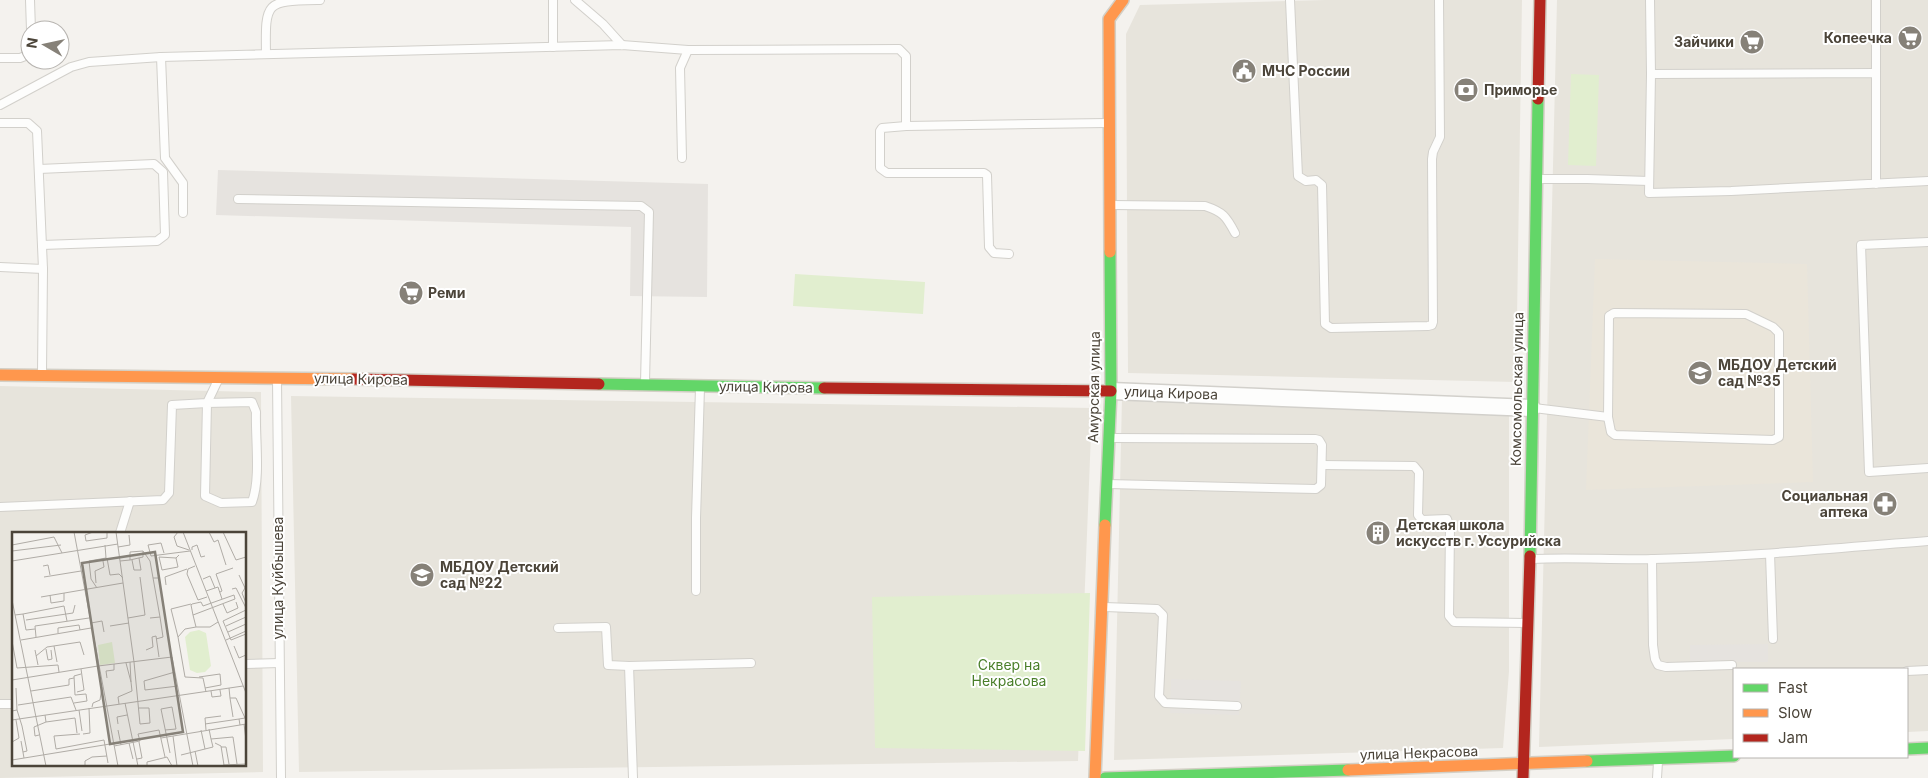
<svg xmlns="http://www.w3.org/2000/svg" width="1928" height="778" font-family="Inter,sans-serif">
<style>
.residential{fill:#e7e4dc;fill-rule:evenodd}
.education{fill:#eae5da}
.park{fill:#e1eecf}
.parking{fill:#e6e3df}
.lines{fill:none;stroke-linecap:round;stroke-linejoin:round}
.lane-casing{stroke:#d2d0cb;stroke-width:10}
.street-casing{stroke:#d2d0cb;stroke-width:19}
.fast-casing{stroke:#d3cfc5;stroke-width:14}
.slow-casing{stroke:#d3cfc5;stroke-width:14}
.jam-casing{stroke:#d3cfc5;stroke-width:14}
.lane{stroke:#fdfdfc;stroke-width:8}
.street{stroke:#fdfdfc;stroke-width:16}
.fast{stroke:#63d668;stroke-width:11}
.slow{stroke:#ff974d;stroke-width:11}
.jam{stroke:#b3261e;stroke-width:11}
.labels{text-anchor:middle;stroke-width:4;stroke-linejoin:round;paint-order:stroke}
.poi-label{font-size:14px;font-weight:bold;fill:#4b4439;stroke:#fff;text-anchor:start}
.street-label{font-size:14px;fill:#4b4439;stroke:#fff}
.park-label{font-size:14px;fill:#4a7f2a;stroke:#fff}
.inset-road{fill:none;stroke:#b0aca6;stroke-width:1}
.view{fill:#868178;fill-opacity:0.15;stroke:#868178;stroke-width:2.5}
.inset-edge{fill:none;stroke:#4b4439;stroke-width:2.5}
</style>
<rect width="100%" height="100%" fill="#f4f2ee"/>
<g class="residential">
<polygon points="1325,0 1522,0 1516,382 1128,373 1126,34 1140,5"/>
<polygon points="1557,0 1928,0 1928,731 1907,732 1907,669 1734,669 1734,739 1539,747"/>
<path d="M0,386L261,392L263,772L0,778ZM14,533H245V764H14Z"/>
<polygon points="291,396 1092,408 1078,761 299,772"/>
<polygon points="1122,397 1509,409 1509,671 1503,748 1114,760"/>
</g>
<polygon class="education" points="1595,259 1807,264 1813,482 1586,490"/>
<g class="park">
<polygon points="1571,74 1599,75 1596,166 1568,165"/>
<polygon points="795,274 925,282 923,314 793,306"/>
<polygon points="1090,593 1085,751 875,748 872,597"/>
</g>
<g class="parking">
<polygon points="218,170 708,184 707,297 630,296 631,227 216,215"/>
<polygon points="1768,644 1768,662 1690,662 1690,645"/>
<polygon points="1171,679 1241,681 1239,715 1170,713"/>
</g>
<g class="lines">
<defs>
<g id="lane">
<polyline points="30,0 31,30"/>
<polyline points="553,0 553,47"/>
<polyline points="575,0 603,24 622,45"/>
<polyline points="1290,0 1298,176 1306,181 1316,180 1322,185 1325,324 1331,328 1428,326 1432,325 1433,322 1432,159 1433,152 1440,137 1439,0"/>
<polyline points="1650,0 1651,74"/>
<polyline points="1876,0 1876,73"/>
<path d="M266,54C265,0 266,1 320,0"/>
<polyline points="161,57 165,158 183,183 183,213"/>
<polyline points="0,58 20,58 28,55 30,50"/>
<polyline points="0,105 71,67 89,62 161,57 622,45 688,50"/>
<polyline points="0,123 28,123 37,131 43,269 42,373"/>
<polyline points="682,158 680,68 688,50 899,49 906,56 906,126"/>
<polyline points="39,169 154,164 163,172 165,235 157,241 42,245"/>
<polyline points="1539,179 1587,179 1649,181"/>
<polyline points="1876,184 1876,73 1651,74 1649,193 1731,191 1928,181"/>
<polyline points="238,199 641,206 649,212 645,383"/>
<path d="M1112,205L1205,206C1223,212 1226,216 1235,233"/>
<polyline points="1928,242 1861,245 1869,472 1928,468"/>
<polyline points="1009,254 994,253 989,247 987,175 984,173 887,173 880,168 880,131 882,128 906,126 1107,123"/>
<polyline points="0,267 43,269"/>
<polygon points="1614,313 1746,314 1773,327 1779,333 1779,437 1773,440 1615,435 1611,432 1608,417 1609,316"/>
<polyline points="277,379 281,778"/>
<path d="M252,402L256,412C255,438 261,478 252,502L221,503L205,496L207,403Z"/>
<polyline points="1534,408 1608,417"/>
<polyline points="1322,465 1414,466 1419,472 1418,515 1422,520 1447,519 1450,528 1449,616 1454,622 1526,623"/>
<polyline points="1108,484 1316,489 1321,485 1322,445 1319,440 1315,439 1111,438"/>
<polyline points="0,507 163,500 169,493 172,405 207,403 219,378"/>
<polyline points="120,533 130,501"/>
<polyline points="1770,554 1773,639"/>
<path d="M1532,559C1573,557 1613,560 1654,559C1746,557 1837,548 1928,541"/>
<polyline points="1652,559 1653,645 1655,659 1658,665 1666,667 1732,665"/>
<polyline points="696,591 696,518 700,388"/>
<polyline points="1105,607 1157,609 1163,615 1159,696 1165,703 1237,706"/>
<polyline points="558,628 606,627 608,665 629,666"/>
<polyline points="245,664 279,663"/>
<polyline points="1907,671 1928,670"/>
<polyline points="0,704 14,704"/>
<polyline points="633,778 629,666 751,663"/>
<polyline points="1657,778 1658,762"/>
</g>
<polyline id="street" points="1111,391 1532,408"/>
<g id="fast">
<polyline points="599,384 824,388"/>
<polyline points="1105,525 1111,391 1110,252"/>
<polyline points="1530,556 1538,99"/>
<polyline points="1907,749 1928,748"/>
<polyline points="1587,761 1734,756"/>
<polyline points="1105,778 1348,770"/>
</g>
<g id="slow">
<polyline points="1110,252 1109,19 1123,0"/>
<polyline points="0,375 353,379"/>
<polyline points="1348,770 1587,761"/>
<polyline points="1095,778 1105,525"/>
</g>
<g id="jam">
<polyline points="1538,99 1540,0"/>
<polyline points="353,379 599,384"/>
<polyline points="824,388 1111,391"/>
<polyline points="1523,778 1530,556"/>
</g>
</defs>
<use href="#lane" class="lane-casing"/>
<use href="#street" class="street-casing"/>
<use href="#fast" class="fast-casing"/>
<use href="#slow" class="slow-casing"/>
<use href="#jam" class="jam-casing"/>
<use href="#lane" class="lane"/>
<use href="#street" class="street"/>
<use href="#fast" class="fast"/>
<use href="#slow" class="slow"/>
<use href="#jam" class="jam"/>
</g>
<defs>
<symbol id="supermarket-disc" viewBox="-11 -11 22 22"><circle r="9.5" fill="#868178" stroke="#fff"/><path d="M-6-5.5h2.5l.6 2H6L4.5 2H-2.5L-4.4-4H-6ZM-1.5 3.2a1.3 1.3 0 1 0 .1 0ZM3 3.2a1.3 1.3 0 1 0 .1 0Z" fill="#fff"/></symbol>
<symbol id="civic-disc" viewBox="-11 -11 22 22"><circle r="9.5" fill="#868178" stroke="#fff"/><path d="M-.6-6.5H3V-4.5H.6V-3L4-1V1h2V6H-6V1h2V-1L-.6-3ZM-1.2 2.5V6h2.4V2.5Z" fill="#fff"/></symbol>
<symbol id="bank-disc" viewBox="-11 -11 22 22"><circle r="9.5" fill="#868178" stroke="#fff"/><path d="M-6-4H6V4H-6ZM0-2.3a2.3 2.3 0 1 0 0 4.6a2.3 2.3 0 1 0 0-4.6Z" fill="#fff"/></symbol>
<symbol id="school-disc" viewBox="-11 -11 22 22"><circle r="9.5" fill="#868178" stroke="#fff"/><path d="M0-5L7-2L0 1L-7-2ZM-4 1L0 2.5L4 1V4Q0 6-4 4Z" fill="#fff"/></symbol>
<symbol id="pharmacy-disc" viewBox="-11 -11 22 22"><circle r="9.5" fill="#868178" stroke="#fff"/><path d="M-2-6h4v4h4v4h-4v4h-4v-4h-4v-4h4Z" fill="#fff"/></symbol>
<symbol id="building-disc" viewBox="-11 -11 22 22"><circle r="9.5" fill="#868178" stroke="#fff"/><path d="M-4-6H4V6H1V3H-1V6H-4ZM-2.5-4.3h1.7v1.8h-1.7ZM.8-4.3h1.7v1.8H.8ZM-2.5-1h1.7V.8h-1.7ZM.8-1h1.7V.8H.8Z" fill="#fff"/></symbol>
</defs>
<g fill-rule="evenodd">
<use href="#supermarket-disc" x="1896" y="24" width="28" height="28"/>
<use href="#supermarket-disc" x="1738" y="28" width="28" height="28"/>
<use href="#civic-disc" x="1230" y="57" width="28" height="28"/>
<use href="#bank-disc" x="1452" y="76" width="28" height="28"/>
<use href="#supermarket-disc" x="397" y="279" width="28" height="28"/>
<use href="#school-disc" x="1686" y="359" width="28" height="28"/>
<use href="#pharmacy-disc" x="1871" y="490" width="28" height="28"/>
<use href="#building-disc" x="1364" y="519" width="28" height="28"/>
<use href="#school-disc" x="408" y="561" width="28" height="28"/>
</g>
<g class="labels">
<g class="poi-label">
<text x="1892" y="43" text-anchor="end">Копеечка</text>
<text x="1734" y="47" text-anchor="end">Зайчики</text>
<text x="1262" y="76">МЧС России</text>
<text x="1484" y="95">Приморье</text>
<text x="428" y="298">Реми</text>
<text x="1718" y="370">МБДОУ Детский<tspan x="1718" dy="16">сад №35</tspan></text>
<text x="1868" y="501" text-anchor="end">Социальная<tspan x="1868" dy="16">аптека</tspan></text>
<text x="1396" y="530">Детская школа<tspan x="1396" dy="16">искусств г. Уссурийска</tspan></text>
<text x="440" y="572">МБДОУ Детский<tspan x="440" dy="16">сад №22</tspan></text>
</g>
<g class="street-label">
<text transform="translate(361 379) rotate(1)" y="5">улица Кирова</text>
<text transform="translate(766 387) rotate(1)" y="5">улица Кирова</text>
<text transform="translate(1094 387) rotate(-89)" y="5">Амурская улица</text>
<text transform="translate(1517 389) rotate(-89)" y="5">Комсомольская улица</text>
<text transform="translate(1171 393) rotate(2)" y="5">улица Кирова</text>
<text transform="translate(278 578) rotate(-90)" y="5">улица Куйбышева</text>
<text transform="translate(1419 753) rotate(-2)" y="5">улица Некрасова</text>
</g>
<g class="park-label">
<text x="1009" y="670">Сквер на<tspan x="1009" dy="16">Некрасова</tspan></text>
</g>
</g>
<g transform="translate(12 532)">
<rect width="234" height="234" fill="#f4f2ee"/>
<path d="M187,98L194,101L199,134L193,140L185,141L178,138L173,105L178,100ZM100,110L103,131L88,133L86,113Z" fill="#e1eecf"/>
<path class="inset-road" d="M62,0L106,234M81,0L73,3L74,9L95,6V0M104,0L122,130L128,192L138,191L137,176H127M166,0L162,5L165,14L177,18M171,0L234,161M197,0L202,10L206,8L214,33M211,0L224,28L234,25M0,13L42,5L50,21M106,15L118,13L117,3M180,18V15L185,13L189,25L193,24M0,19L49,13M131,19L138,29L148,85M152,21L149,11L136,13L139,24L178,19M95,26L98,43L107,42L111,46M164,26L147,25L150,38L166,35L164,26L167,23M120,28L122,38H129L127,26M0,29L106,12M108,29L118,28L131,25V19L118,20V28M31,34L36,33L38,43M183,34L176,37L175,42L186,68L195,65M227,43L233,56L230,61L234,71M32,45L69,39M141,46H147L151,72M191,47L198,44L203,56M84,51L83,39L92,35L91,29M154,53L153,45L175,37M85,56L79,47L77,29L94,26L93,13M220,57L224,56L234,76M194,59L206,55L210,67M208,60L210,59L204,42L221,36M38,63L39,71L52,69V61M29,65L111,51M0,68L34,234M211,72L215,81L226,76L224,70M234,78L211,89L219,108L234,102M11,82L52,74L55,89M3,83L11,82L14,98L23,97M181,83L223,67L222,63L191,74L189,70L180,72L179,73L181,83L184,95L173,97L166,105L173,145L191,146L194,160M116,86L133,83L128,45M138,86L148,85L151,105L144,107M14,88L61,81L63,73M79,91L90,89L92,100M98,94L117,91M214,94L234,85M184,95H198L206,90M216,100L234,92M46,101V96L67,93L68,98M24,105L23,94L77,86M166,105L159,77L179,72M9,108L79,96M214,108L234,99M0,109L5,136L46,133L47,140M42,114L45,130M222,114L227,126L234,123M34,117L36,128L40,127L39,118M23,118L26,133M134,118L141,115L140,105L144,104L147,125M24,124L35,115L68,110L72,123M114,131L119,150L118,130M86,134L160,125L181,234M163,140L132,149L133,158L166,154M187,145L208,142L209,153L193,156M95,146L94,139L102,138V132M0,148L86,134M4,156L5,178M217,156L218,166H224L233,186L227,187M19,159L57,153V147L62,146M199,159L200,165L209,164L208,158M65,160L72,158L69,137M218,166L221,185M62,171L75,169L74,162L63,163L62,144L69,142M113,171L126,234M107,172L106,165L120,159L119,150M6,173L59,165L64,178M80,175L81,171L88,168L90,155M67,178L70,199M0,179L5,178L10,194L15,219L11,220M33,183L34,190L63,186L65,201M0,188L231,154M106,192L105,185L115,183M193,192L227,187L228,193M232,192L234,208M197,197L199,207L221,205L225,232M106,198L109,213M153,198L164,197L160,175L149,177L158,221M194,198L193,186L209,184M68,202L42,204L44,217L92,208L96,231M71,202L78,201L77,176M27,203L23,204L22,195L34,190M161,204L165,234M149,206L234,192M9,209L12,226M128,209L126,202L147,198L153,225M0,210L7,206L4,188M117,211L121,227M203,211L209,214L212,233M102,214L128,209M209,215H214L217,232M193,217L201,215L199,207M183,219L186,234M169,223L193,217L189,198M125,227L130,226L127,210M0,228L98,212M73,233V229L80,225L95,224M211,233L234,232M135,234V230L155,225L160,234"/>
<path class="view" d="M143,20L171,200L98,212L70,31Z"/>
<rect width="234" height="234" class="inset-edge"/>
</g>
<rect x="1733" y="668" width="175" height="90" fill="#ffffff" stroke="#b7b4b0"/>
<rect x="1743" y="684" width="25" height="8" fill="#63d668" stroke="#b7b4b0"/>
<text x="1778" y="693" font-size="15" fill="#4b4439">Fast</text>
<rect x="1743" y="709" width="25" height="8" fill="#ff974d" stroke="#b7b4b0"/>
<text x="1778" y="718" font-size="15" fill="#4b4439">Slow</text>
<rect x="1743" y="734" width="25" height="8" fill="#b3261e" stroke="#b7b4b0"/>
<text x="1778" y="743" font-size="15" fill="#4b4439">Jam</text>
<g transform="translate(45 45) rotate(279)"><circle r="24" fill="#ffffff" stroke="#b7b4b0"/>
<path d="M0-4L9 19L0 12L-9 19Z" fill="#868178"/>
<text y="-8" font-size="14" font-weight="bold" text-anchor="middle" fill="#4b4439">N</text>
</g>
</svg>
